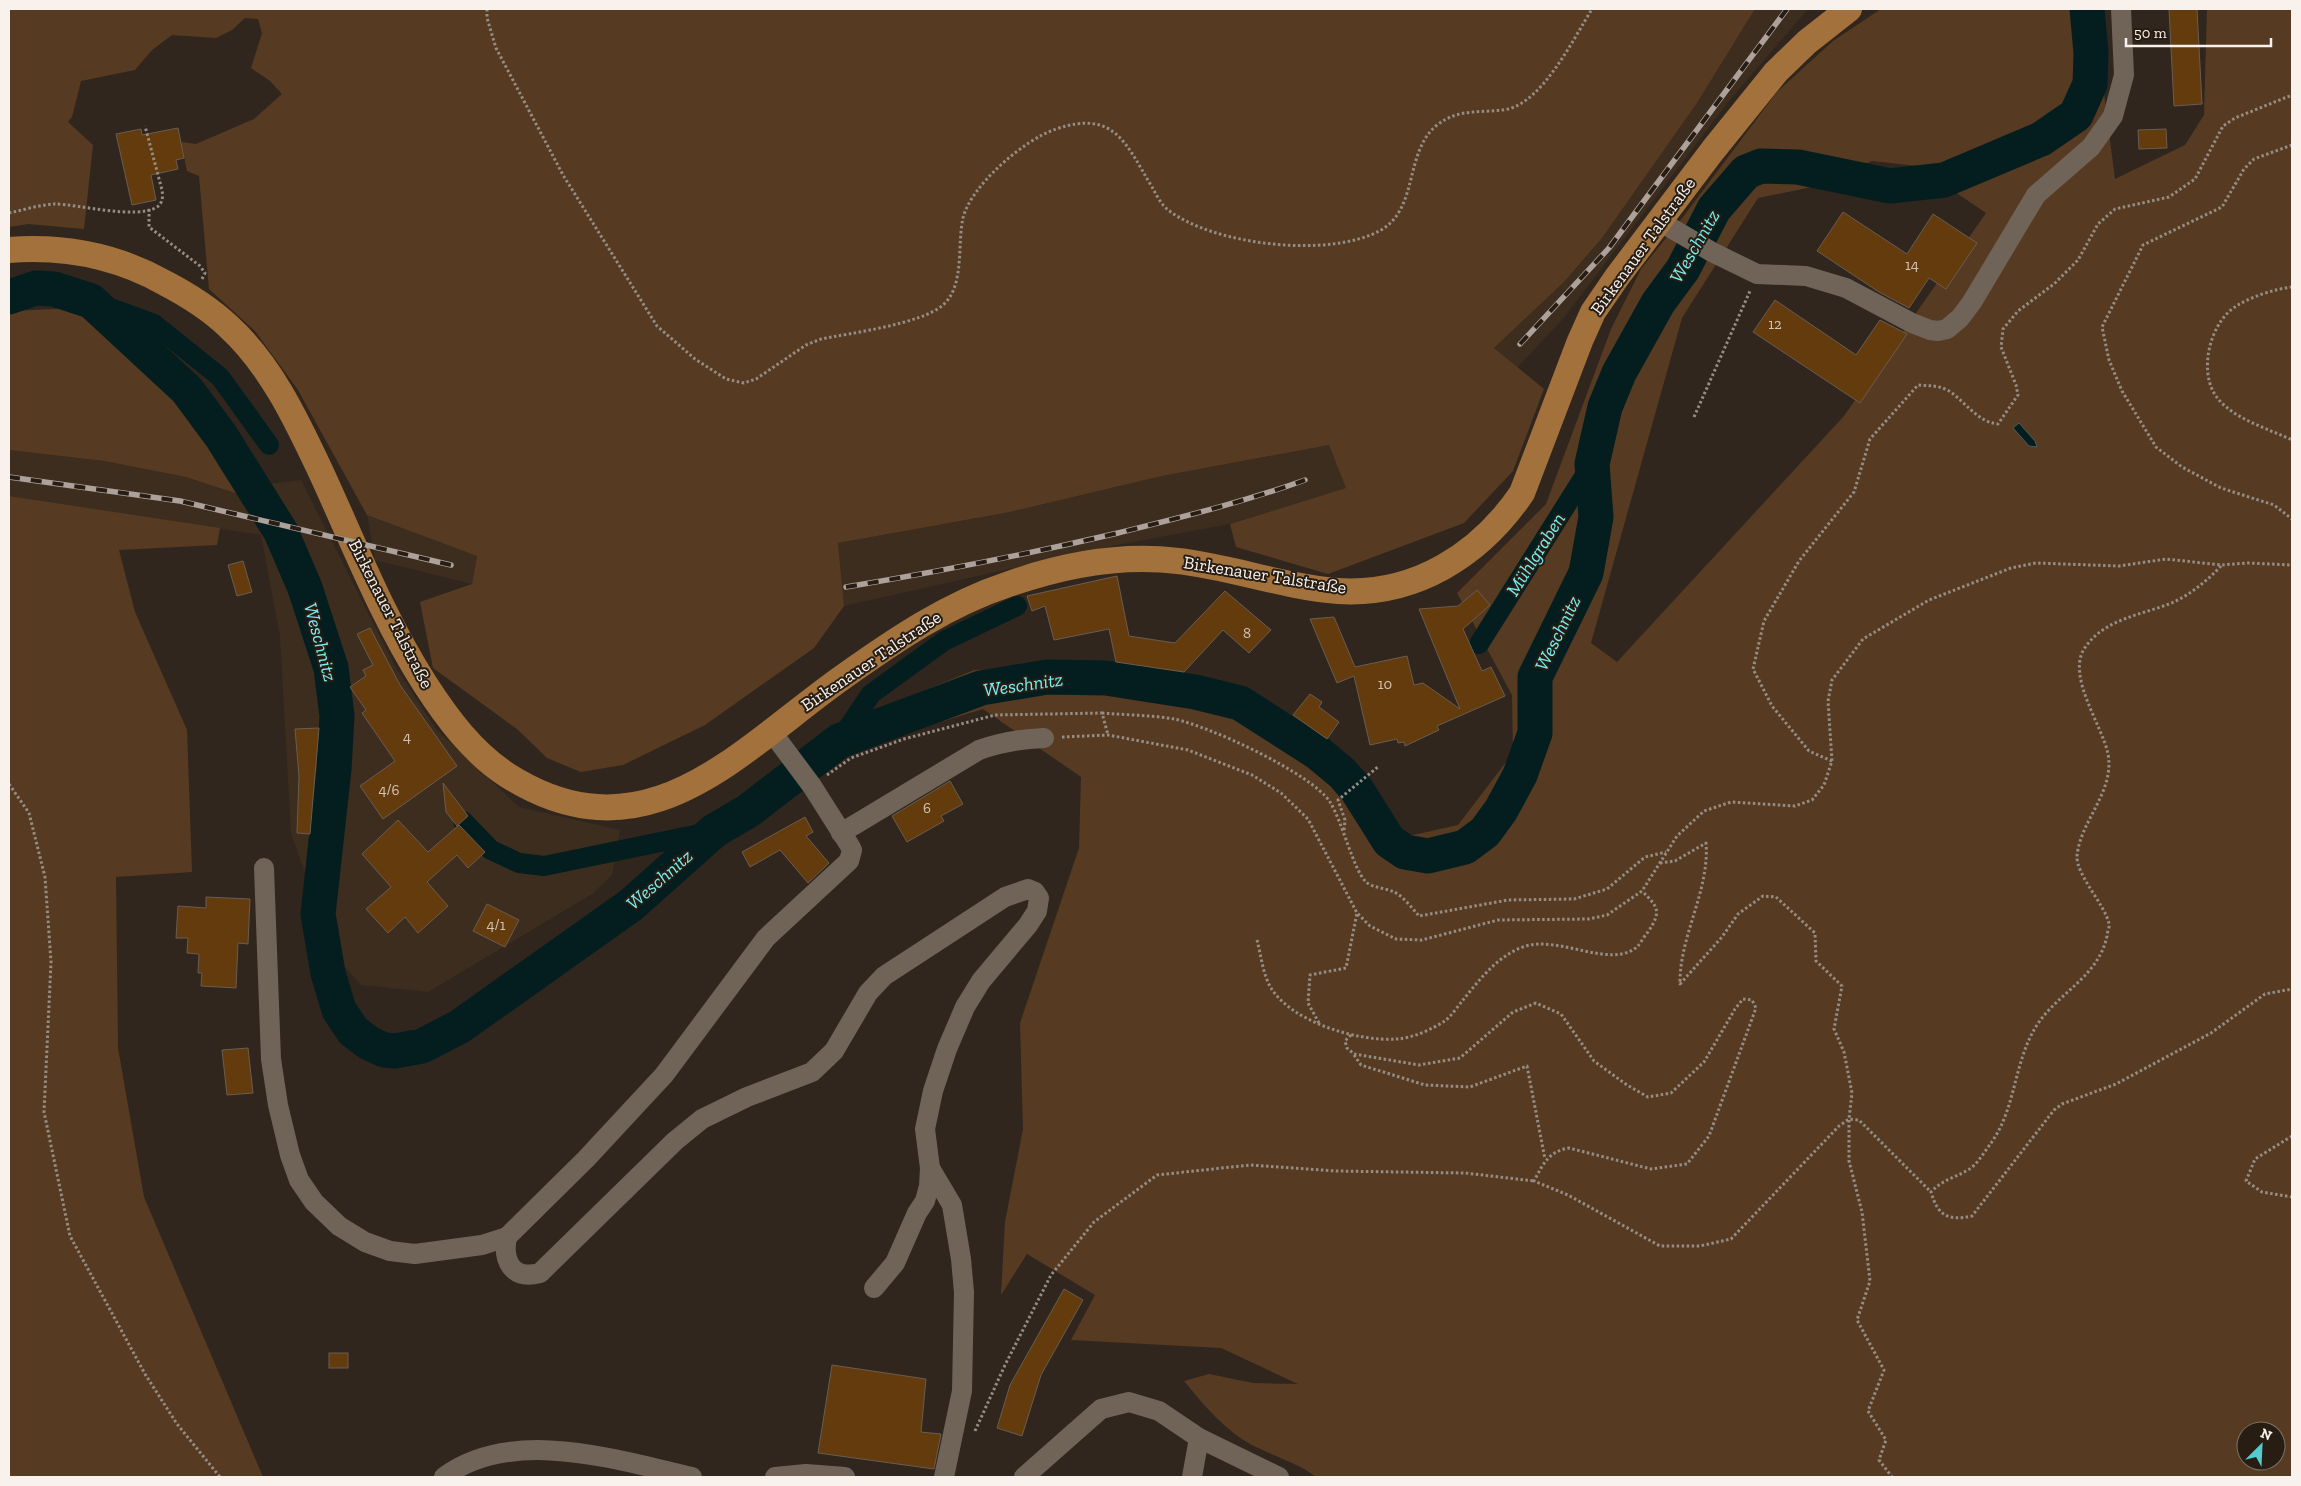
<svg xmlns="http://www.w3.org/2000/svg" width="2301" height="1486" font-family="'Zilla Slab',serif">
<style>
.built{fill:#3c2d1e}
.green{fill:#563b22;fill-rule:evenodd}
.water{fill:#041e1f;stroke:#4e5d5c}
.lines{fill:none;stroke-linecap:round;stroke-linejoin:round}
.canal{stroke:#041e1f;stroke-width:20}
.river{stroke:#041e1f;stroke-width:35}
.building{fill:#633b0d;stroke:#695d52}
.path{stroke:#958c84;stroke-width:3;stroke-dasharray:2.5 2.5;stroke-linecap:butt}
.minor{stroke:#706459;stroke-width:20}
.major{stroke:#a2713c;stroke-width:26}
.rail-casing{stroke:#aca29b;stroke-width:5.5}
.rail{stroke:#271d13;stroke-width:4;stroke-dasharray:11;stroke-linecap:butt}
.labels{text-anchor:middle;stroke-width:4;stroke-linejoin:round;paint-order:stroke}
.number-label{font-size:15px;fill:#d4c4b4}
.street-label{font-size:18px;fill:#f9f1eb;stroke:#271d13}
.water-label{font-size:19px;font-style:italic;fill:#75f0f4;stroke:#271d13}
</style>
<rect width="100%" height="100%" fill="#31261d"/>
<g class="built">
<polygon points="1755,9 1808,9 1729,101 1562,320 1517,368 1494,348 1564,282 1602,238 1697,103"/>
<polygon points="1329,445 1347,488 1230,524 1117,545 844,606 838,543 1010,512 1162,476"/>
<polygon points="9,450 104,461 186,477 250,498 257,512 253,486 301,480 396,668 436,729 519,807 620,830 612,875 592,894 428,992 361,985 334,955 291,833 280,636 261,535 9,496"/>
<polygon points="367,515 477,556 472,584 375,560"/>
</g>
<g class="green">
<polygon points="9,9 1755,9 1697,103 1602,238 1564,282 1494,348 1544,389 1513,471 1464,523 1328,574 1236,547 1230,524 1346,488 1329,445 1162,476 1010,512 838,543 844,606 814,648 705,725 623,765 581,772 547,758 517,729 433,668 420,602 472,584 477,556 367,515 298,390 255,331 209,289 199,176 187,171 181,142 196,144 254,119 282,94 270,81 251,68 262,33 258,19 245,18 232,30 216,38 172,35 152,50 135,70 81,81 72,117 68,122 93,145 84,229 28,224 9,227"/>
<path d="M1881,9H2093L2115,179L2185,145L2204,115L2207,9H2292V1477H1316C1298,1463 1275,1457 1254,1446C1225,1431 1204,1405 1184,1381L1209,1374L1253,1383L1298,1384L1221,1348L1071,1340L1095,1295L1027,1254L1001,1295L1005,1222L1023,1129L1020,1023L1079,848L1081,777L983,709L851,749L904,699L974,670L1122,667L1235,698L1323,761L1400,838L1458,825L1513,753L1512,695L1457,593L1546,504L1611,329L1641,269L1683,217L1777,92L1833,41ZM1872,161L1917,166L1986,213L1844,416L1617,662L1591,643L1682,318L1758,198L1812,187ZM2246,1431H2276V1461H2246Z"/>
<polygon points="72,308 176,395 231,467 250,498 186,477 104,461 9,450 9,314 14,311"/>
<polygon points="9,496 220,528 217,545 119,550 135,612 187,730 192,872 116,877 118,1048 144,1197 263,1477 9,1477"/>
</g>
<polygon class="water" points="2019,423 2035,441 2037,447 2029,446 2013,428"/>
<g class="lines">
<g class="canal">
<polyline points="91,301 154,324 220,377 269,445"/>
<polyline points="1479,644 1592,464"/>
<polyline points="839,741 871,694 944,641 1017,606"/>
<polyline points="463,821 491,850 519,863 544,866 714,831"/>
</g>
<polyline class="river" points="9,297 36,288 54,289 91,301 187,390 221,436 281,532 305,588 331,668 337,716 334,769 318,914 328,973 339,1010 353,1031 369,1043 384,1050 395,1051 422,1046 459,1027 631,905 714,831 748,811 839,741 981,688 1047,677 1106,678 1195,692 1240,703 1318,753 1342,773 1357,790 1389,841 1405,852 1428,856 1465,847 1485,832 1501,810 1520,775 1535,733 1535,677 1586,573 1596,517 1592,464 1605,407 1619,373 1658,303 1683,269 1714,209 1746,172 1761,166 1798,167 1890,186 1944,180 2041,139 2076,115 2090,84 2091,53 2087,9"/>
</g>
<g class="building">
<polygon points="2169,9 2197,9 2202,104 2174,106"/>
<polygon points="178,128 184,158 176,160 178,169 151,175 156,200 132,205 116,134 141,129 142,135"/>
<polygon points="2166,129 2167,148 2139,149 2138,130"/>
<polygon points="1843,212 1907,254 1933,214 1977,243 1946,289 1929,278 1909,308 1879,292 1817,251"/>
<polygon points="1775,300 1856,355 1880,320 1907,334 1860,403 1753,332"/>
<polygon points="243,561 252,592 237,596 228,565"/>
<polygon points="1117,576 1129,636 1175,643 1225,591 1271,630 1249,653 1223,630 1184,672 1116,662 1109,629 1054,640 1045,606 1032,611 1027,596"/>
<polygon points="1477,590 1490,605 1463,629 1482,671 1491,667 1505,696 1437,726 1439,730 1405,746 1404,742 1398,743 1397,739 1370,745 1354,676 1337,683 1310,619 1334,617 1355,667 1407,656 1414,685 1423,683 1460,709 1419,609 1458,606"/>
<polygon points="370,628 400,685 457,766 383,819 360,786 395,761 362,713 366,710 350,687 366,676 363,670 373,665 357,634"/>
<polygon points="1310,694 1322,702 1319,707 1339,722 1327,739 1293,715"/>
<polygon points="319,728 310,834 297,833 299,776 295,729"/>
<polygon points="950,781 963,804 941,816 944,821 907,842 892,816"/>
<polygon points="443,783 468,816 457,826 446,812"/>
<polygon points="805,817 813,832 806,836 829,863 808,883 780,850 750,867 742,852"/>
<polygon points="398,820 428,852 459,825 485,852 468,868 457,855 427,882 448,906 418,933 405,917 388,933 366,909 391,887 362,854"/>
<polygon points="206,897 250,899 248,944 238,943 236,988 201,986 202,973 198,973 199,954 187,953 188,938 176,938 178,906 206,908"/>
<polygon points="487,904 519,920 505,947 473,931"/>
<polygon points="248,1048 253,1093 227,1095 222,1050"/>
<polygon points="1064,1289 1083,1300 1041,1375 1022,1436 997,1428 1010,1385"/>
<rect x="329" y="1353" width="19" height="15"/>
<polygon points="832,1365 926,1379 921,1432 941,1434 934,1469 818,1453"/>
</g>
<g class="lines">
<g class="path">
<path d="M487,9V18L496,48L563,175L657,326L695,359L726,379L744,383L756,379L806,345L821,339C851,333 921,324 943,305C965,286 957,244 963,218C971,185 1025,139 1056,129C1115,109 1126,144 1152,187C1156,194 1160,203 1167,209C1211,245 1330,259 1381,230C1419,208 1404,152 1437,125C1460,107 1483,114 1508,109C1543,101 1574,38 1592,9"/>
<polyline points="2292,145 2254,159 2244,169 2222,207 2143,245 2102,327 2109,360 2122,391 2156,447 2182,467 2221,488 2274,505 2292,519"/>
<polyline points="149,209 149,227 200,266 205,273 202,279"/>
<path d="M9,213C23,210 39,205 54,204C78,204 136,220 157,207C163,203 163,196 162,190L145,126"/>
<path d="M2292,287C2275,289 2253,296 2238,305C2211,320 2199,367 2214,393C2229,418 2267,428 2292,440"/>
<polyline points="1694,417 1750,291"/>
<path d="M2221,566C2207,581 2192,593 2174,602C2143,615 2104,618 2084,649C2067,677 2102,725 2108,754C2115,792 2080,821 2077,856C2076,875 2106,906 2109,924C2110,927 2107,932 2107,936C2099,974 2064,990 2042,1018C2013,1055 2018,1106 1991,1143C1985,1151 1977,1165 1968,1170C1954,1178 1942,1180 1931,1192C1938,1216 1948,1221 1972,1216L2054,1110L2062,1104L2116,1084L2211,1033L2265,994L2292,989"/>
<path d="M1102,713C1125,715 1150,715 1174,719C1209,726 1311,773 1330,802C1343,823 1353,869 1366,882C1373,888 1386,888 1394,892C1403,896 1412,908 1419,916L1508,900L1574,899L1607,889L1645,857L1666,852"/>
<polyline points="1062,737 1108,735 1188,750 1252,775 1281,793 1308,819 1357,913 1370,926 1396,939 1422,940 1498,920 1589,919 1607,915 1642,891 1677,836 1704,811 1731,802 1795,806 1812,800 1824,785 1832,761 1828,701 1832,680 1863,639 1929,600 2011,568 2036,563 2119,566 2166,559 2221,565 2248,563 2292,565"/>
<path d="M1832,761L1809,751L1772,706L1753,669L1764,621L1799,561L1854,492L1870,439L1918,385C1929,386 1939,385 1949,391C1966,402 1977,422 1998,424L2018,395L2016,385L2001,347L2003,329L2018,311L2054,284L2078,260L2098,224L2115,209L2169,197L2195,179L2223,126L2235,118L2292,95"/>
<polyline points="827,775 851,758 904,739 995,715 1102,713 1108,735"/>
<polyline points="9,784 29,813 45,877 51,962 44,1112 70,1236 145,1374 177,1424 220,1477"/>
<polyline points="1344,830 1345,820 1338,800 1379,766"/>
<path d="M1660,863L1675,861L1706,843C1710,890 1679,937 1680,984L1722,937L1738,914L1763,896L1776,897L1815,933L1816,961L1842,986L1834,1029L1844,1052L1852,1093L1849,1119V1161L1862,1212L1870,1281L1857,1320L1884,1370L1868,1411L1886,1440L1879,1460L1892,1477"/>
<path d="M1257,940C1261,955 1263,975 1271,988C1292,1022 1358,1042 1397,1039C1413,1038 1433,1029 1446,1020C1452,1015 1458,1006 1463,1000C1480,979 1499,954 1526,946C1561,936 1610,969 1637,947C1641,943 1644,936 1648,932C1662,911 1658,907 1642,891"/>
<polyline points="1319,1023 1308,1003 1310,975 1346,968 1357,913"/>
<path d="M1351,1035L1345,1041L1347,1048L1354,1054L1419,1065L1460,1058L1513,1012L1536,1003L1561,1014L1594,1061L1627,1085L1648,1097L1671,1093L1704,1062L1735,1009L1743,999L1752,1000L1756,1008L1709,1136L1687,1164L1651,1169L1569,1148C1549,1151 1543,1164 1534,1181L1568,1195L1660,1246H1700L1731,1239L1839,1126L1849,1119L1859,1120L1931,1192"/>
<polyline points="1354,1055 1361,1065 1425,1085 1470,1087 1527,1066 1545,1159"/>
<polyline points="2292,1136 2255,1159 2246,1181 2262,1192 2292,1197"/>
<polyline points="975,1431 1005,1365 1051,1275 1094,1222 1157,1175 1250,1165 1336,1171 1465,1173 1534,1181"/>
</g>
<g class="minor">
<polyline points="1659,221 1712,252 1757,274 1806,276 1846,288 1912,323 1930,330 1938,331 1947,329 1960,318 1972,302 2036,195 2091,147 2113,116 2124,75 2121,9"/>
<path d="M841,833L979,750C1001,742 1020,739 1044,738"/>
<polyline points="264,868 271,1059 278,1105 290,1155 299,1180 314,1202 339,1226 365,1242 390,1251 415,1254 482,1245 507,1237 586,1159 664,1075 766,938 849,861 852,850 850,846 812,786 771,731"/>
<path d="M507,1237C502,1262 513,1280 540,1273L675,1141L702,1119L747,1097L812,1072L834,1051L868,993L884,976L1005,897L1028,889L1035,892L1039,898L1037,911L1028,925L981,981L965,1007L947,1049L933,1091L925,1129L930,1168L952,1205L961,1259L964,1292L962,1391L944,1477"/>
<polyline points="874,1288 895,1263 917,1213 925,1201 929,1186 930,1168"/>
<path d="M444,1477C512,1426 617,1460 692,1477"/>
<polyline points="775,1477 806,1474 845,1477"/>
<polyline points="1024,1477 1101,1409 1129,1402 1159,1411 1199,1438 1279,1477"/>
<polyline points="1192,1477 1199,1438"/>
</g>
<path class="major" d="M9,250C63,246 117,256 165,283C188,295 209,308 228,326C270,364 296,419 320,470C353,541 382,617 425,684C447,718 472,752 507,775C646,863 737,752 843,677C895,640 948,604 1009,584C1063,565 1121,554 1178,561C1232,567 1284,587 1338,591C1415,596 1480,555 1522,493L1580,341L1593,312L1617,277L1713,150L1776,72L1807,42L1849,9"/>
<defs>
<g id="rail">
<polyline points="1520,344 1609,248 1787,9"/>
<polyline points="9,477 180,501 451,565"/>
<path d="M846,587C937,572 1028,554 1118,533C1182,517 1244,502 1305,480"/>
</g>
</defs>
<use href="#rail" class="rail-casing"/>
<use href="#rail" class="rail"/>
</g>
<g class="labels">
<g class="number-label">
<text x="1912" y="270">14</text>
<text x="1775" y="329">12</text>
<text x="1247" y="638">8</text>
<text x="1385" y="689">10</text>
<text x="407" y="742">4</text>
<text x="389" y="795">4/6</text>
<text x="927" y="813">6</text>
<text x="496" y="930">4/1</text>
</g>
<g class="street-label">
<text transform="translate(1643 246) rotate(-54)" y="6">Birkenauer Talstraße</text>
<text transform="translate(1265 575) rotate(9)" y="6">Birkenauer Talstraße</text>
<text transform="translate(391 614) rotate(63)" y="6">Birkenauer Talstraße</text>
<text transform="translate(871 661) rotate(-34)" y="6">Birkenauer Talstraße</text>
</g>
<g class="water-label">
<text transform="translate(1694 246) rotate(-60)" y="7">Weschnitz</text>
<text transform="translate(1535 554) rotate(-58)" y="7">Mühlgraben</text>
<text transform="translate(1557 633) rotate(-64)" y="7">Weschnitz</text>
<text transform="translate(321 642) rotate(75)" y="7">Weschnitz</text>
<text transform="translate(1023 684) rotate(-8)" y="7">Weschnitz</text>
<text transform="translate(659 879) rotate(-41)" y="7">Weschnitz</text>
</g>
</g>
<rect width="2301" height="1486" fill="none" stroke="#f9f1eb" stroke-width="20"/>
<g transform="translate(2261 1446) rotate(24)"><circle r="24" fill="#271d13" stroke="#7b7269"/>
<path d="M0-4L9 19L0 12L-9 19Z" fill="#52ccd0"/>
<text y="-8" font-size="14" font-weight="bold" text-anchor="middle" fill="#f9f1eb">N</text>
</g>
<path d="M2126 38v8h145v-8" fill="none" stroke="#f9f1eb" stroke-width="2.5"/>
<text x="2134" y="38" font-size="15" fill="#f9f1eb" stroke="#271d13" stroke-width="4" paint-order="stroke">50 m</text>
</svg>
